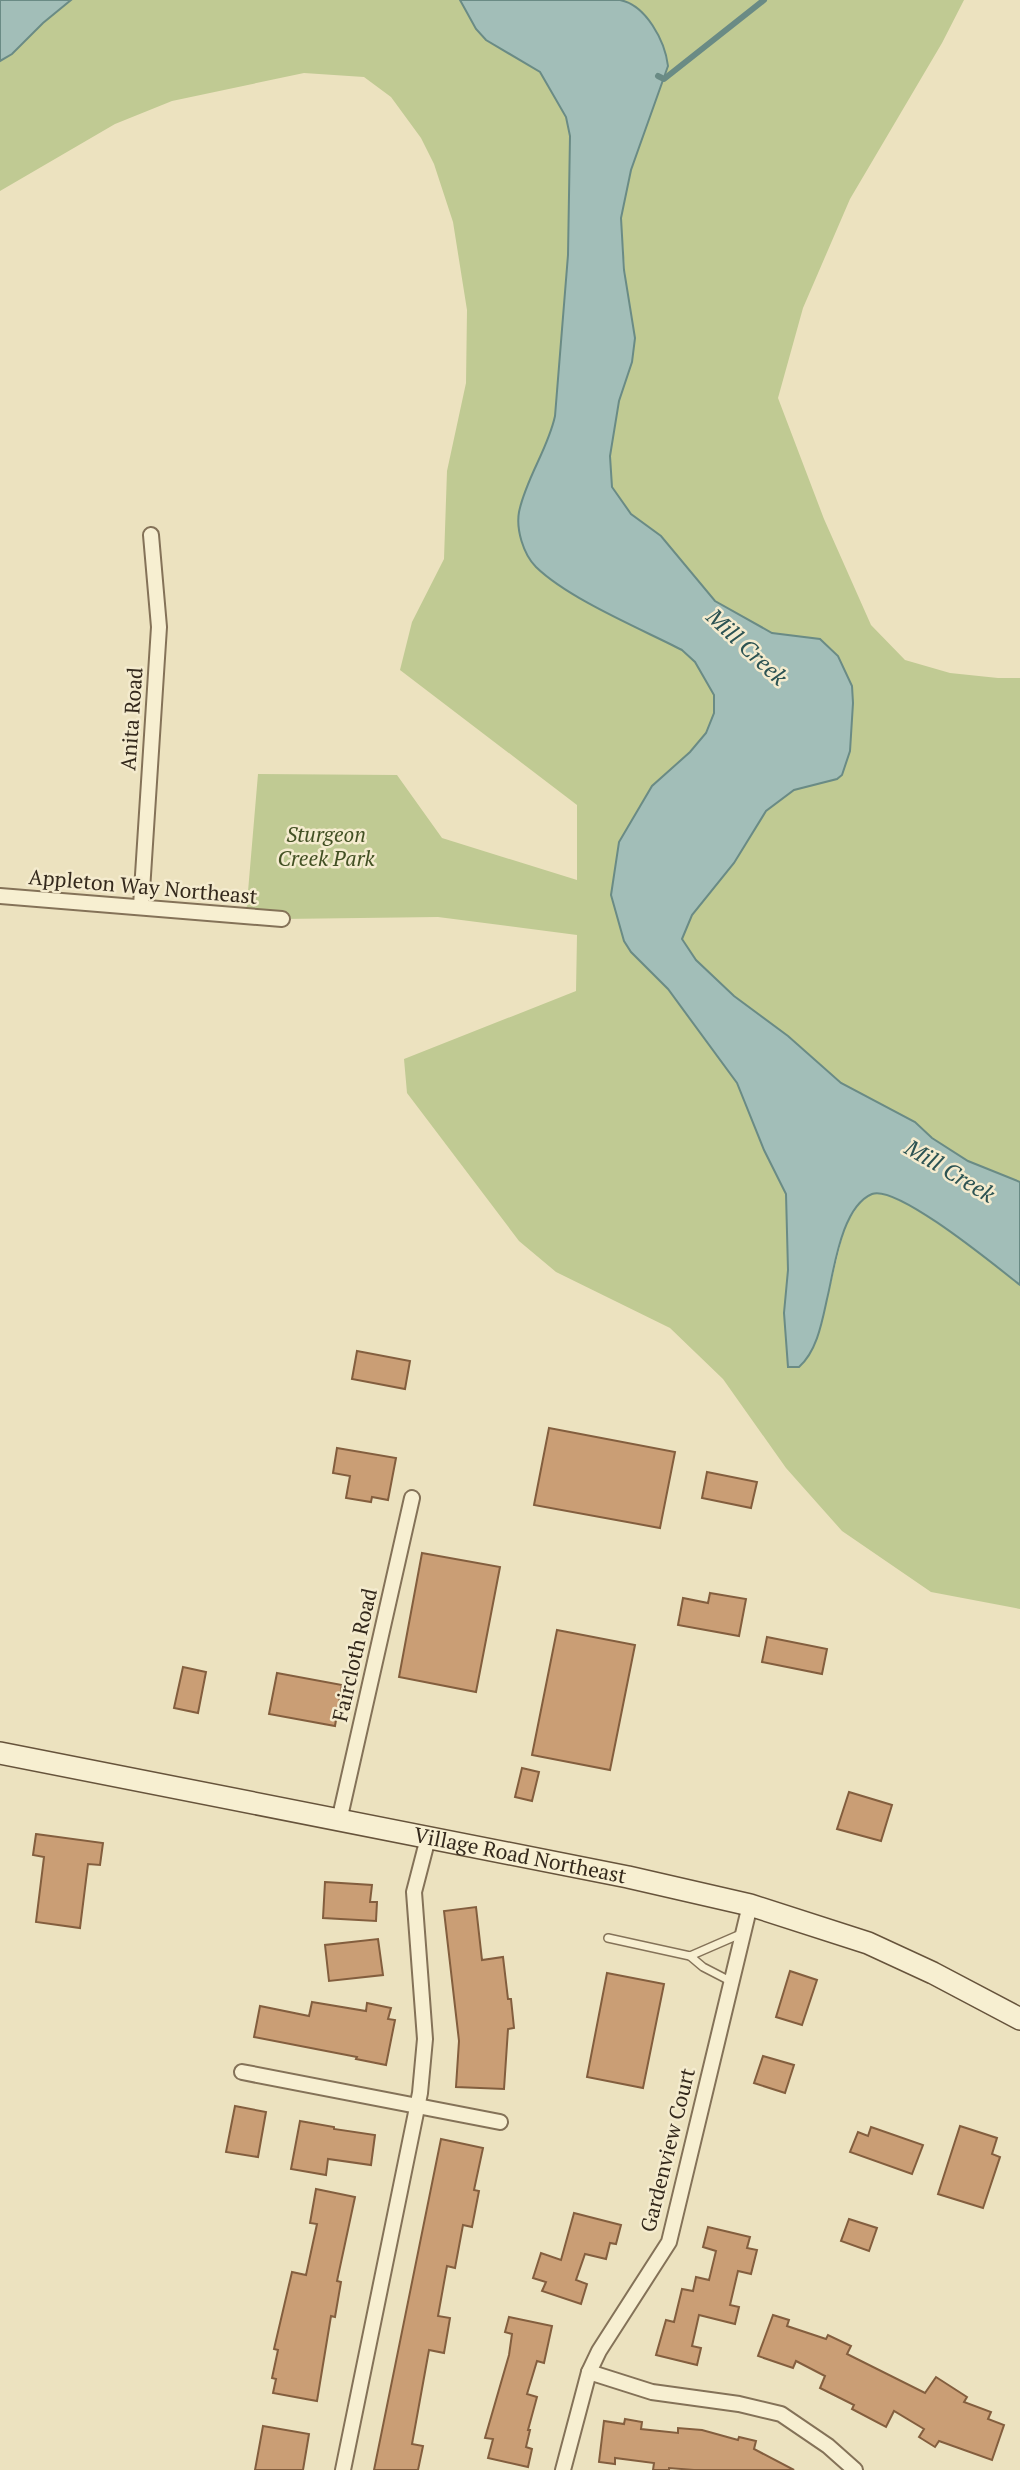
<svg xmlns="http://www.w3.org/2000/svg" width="1020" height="2470" font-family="'PT Serif',serif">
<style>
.green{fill:#c0ca93}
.water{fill:#a2beb8;stroke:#6a8b85;stroke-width:2}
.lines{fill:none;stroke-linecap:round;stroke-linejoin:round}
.stream{stroke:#6a8b85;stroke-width:6}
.building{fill:#ca9e75;stroke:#835e3e;stroke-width:2}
.service-casing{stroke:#847258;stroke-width:10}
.minor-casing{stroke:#847258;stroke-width:18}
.secondary-casing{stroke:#66533b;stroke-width:24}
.service{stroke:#f7efd1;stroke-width:7}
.minor{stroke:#f7efd1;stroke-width:14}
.secondary{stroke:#f7efd1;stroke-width:21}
.labels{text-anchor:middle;stroke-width:5;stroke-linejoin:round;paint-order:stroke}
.street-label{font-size:21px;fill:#34291c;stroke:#f4ebce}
.park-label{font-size:21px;font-style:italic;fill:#425023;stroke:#f4ebce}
.water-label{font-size:23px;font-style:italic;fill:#2c5353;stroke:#f4ebce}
</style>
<rect width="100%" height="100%" fill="#ece2bf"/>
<g class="green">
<polygon points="71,0 460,0 476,29 486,40 540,72 566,117 570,136 568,255 555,416 552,432 572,593 682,650 695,662 714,695 714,713 706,733 690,752 652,786 611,895 624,941 631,952 668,989 737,1083 764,1150 786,1194 788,1270 784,1313 819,1332 845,1226 860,1203 873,1193 885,1194 909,1205 968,1243 1020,1285 1020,1609 931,1592 842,1531 786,1468 723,1379 670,1328 556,1272 519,1241 407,1093 404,1059 576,991 577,935 438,917 282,919 246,915 258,774 397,775 442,838 577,880 577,805 400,670 412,622 444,559 447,471 466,383 467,310 453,222 434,164 421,138 391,97 364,77 304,73 172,101 115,124 0,191 0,61 12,54 43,23"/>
<polygon points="620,0 964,0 942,43 850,199 803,308 778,398 824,519 871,625 905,660 950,673 998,678 1020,678 1020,1182 968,1161 932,1138 915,1122 841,1083 788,1036 734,996 696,960 682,938 692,915 734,863 766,811 794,790 837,779 853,703 852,686 838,656 820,639 772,633 715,601 661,536 631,514 612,487 610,456 619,400 632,362 621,218 631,170 668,66 629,2"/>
</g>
<g class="water">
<polygon points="0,0 71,0 43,23 12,54 0,61"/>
<path d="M460,0H620C646,5 665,41 668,66L631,170L621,218L624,270L635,338L632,362L619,401L610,456L612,487L631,514L661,536L715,601L772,633L820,639L838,656L852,686L853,703L850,751L842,775L837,779L794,790L766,811L734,863L692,915L682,939L696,960L734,996L788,1036L841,1083L915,1122L932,1138L968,1161L1020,1182V1285C998,1268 897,1184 872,1194C841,1207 834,1271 827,1299C822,1322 817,1351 799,1367H788L784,1313L788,1270L786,1194L764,1150L737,1083L668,989L631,952L624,941L611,895L619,842L652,786L690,752L706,733L714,713V695L695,662L682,650C639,628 569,599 536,567C523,554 516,529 519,512C526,478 548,449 555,416L568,255L570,136L566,117L540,72L486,40L476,29Z"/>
</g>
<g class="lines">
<polyline class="stream" points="658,76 664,79 764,0"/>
</g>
<g class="building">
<polygon points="357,1351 410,1361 405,1389 352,1379"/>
<polygon points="549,1428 675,1452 660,1528 534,1505"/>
<polygon points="337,1448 396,1458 388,1500 372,1497 371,1502 346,1498 350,1476 333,1473"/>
<polygon points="707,1472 757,1482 751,1508 702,1498"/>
<polygon points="422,1553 500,1567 476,1692 399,1677"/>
<polygon points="710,1593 746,1599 739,1636 678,1625 683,1598 708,1603"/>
<polygon points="557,1630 635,1645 610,1770 532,1755"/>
<polygon points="767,1637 827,1649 822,1674 762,1662"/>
<polygon points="183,1667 206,1672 198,1713 174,1708"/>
<polygon points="277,1673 342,1685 335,1726 269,1714"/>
<polygon points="522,1768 539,1772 532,1801 515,1797"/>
<polygon points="849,1792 892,1805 881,1841 837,1829"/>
<polygon points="36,1834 103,1843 100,1865 88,1864 80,1928 36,1922 44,1857 33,1855"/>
<polygon points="325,1882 372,1885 370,1902 377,1902 376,1921 323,1918"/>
<polygon points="476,1907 482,1960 503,1957 508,1999 511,1999 514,2028 508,2029 504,2089 456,2087 459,2041 444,1911"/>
<polygon points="378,1939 383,1975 329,1981 325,1945"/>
<polygon points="790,1971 817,1980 802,2025 776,2017"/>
<polygon points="607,1973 664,1984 643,2088 587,2077"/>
<polygon points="312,2002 366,2011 367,2003 391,2008 388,2019 395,2020 386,2065 356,2059 357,2057 254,2037 260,2006 309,2016"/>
<polygon points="763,2056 794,2065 785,2093 754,2083"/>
<polygon points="235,2106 266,2112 258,2157 226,2152"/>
<polygon points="300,2121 334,2127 334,2129 375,2135 371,2165 328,2159 326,2175 291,2169"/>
<polygon points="960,2126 997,2138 992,2154 1000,2157 983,2208 938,2194"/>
<polygon points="871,2127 923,2145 912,2174 850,2152 858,2132 868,2136"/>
<polygon points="441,2139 483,2148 474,2190 479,2191 472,2227 463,2225 455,2268 447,2266 438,2316 450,2318 444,2353 429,2350 412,2444 423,2446 418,2470 374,2470"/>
<polygon points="316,2189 355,2197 337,2281 341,2282 335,2317 331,2316 317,2401 273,2393 276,2379 272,2378 278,2350 274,2349 292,2272 306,2275 317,2224 310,2223"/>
<polygon points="574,2213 621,2225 616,2244 610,2243 606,2259 585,2254 576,2280 587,2284 581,2304 542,2291 546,2282 533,2278 541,2253 561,2260"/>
<polygon points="849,2219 877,2228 869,2251 841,2241"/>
<polygon points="708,2227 750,2237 747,2248 757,2250 751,2274 738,2271 730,2305 739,2307 735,2324 699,2315 692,2346 701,2348 697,2365 656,2355 666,2320 674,2322 682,2289 693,2291 696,2277 709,2280 716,2251 703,2247"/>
<polygon points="773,2315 789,2320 787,2326 826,2339 828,2335 851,2346 847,2354 925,2393 936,2377 967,2397 964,2402 991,2412 988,2419 1004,2425 992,2460 939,2441 935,2447 919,2437 924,2429 894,2411 886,2427 852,2409 854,2405 820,2388 825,2376 796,2361 793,2368 758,2356"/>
<polygon points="509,2317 552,2326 544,2363 537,2361 527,2394 537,2397 528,2430 530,2430 526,2447 532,2449 528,2467 488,2458 493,2439 485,2438 509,2355 512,2334 505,2332"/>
<polygon points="625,2419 642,2422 641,2429 678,2433 678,2428 702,2430 738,2440 739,2437 756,2441 754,2449 794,2470 694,2470 669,2468 669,2470 653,2470 654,2463 615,2458 615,2464 599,2462 604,2421 624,2424"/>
<polygon points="263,2426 309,2434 303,2470 255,2470"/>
</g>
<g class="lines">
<defs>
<g id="service">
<polyline points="608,1938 690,1956 743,1933"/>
<polyline points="690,1956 703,1967 732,1982"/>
</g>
<g id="minor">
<polyline points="0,896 282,919"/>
<polyline points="141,906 159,627 151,535"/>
<polyline points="339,1821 412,1498"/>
<polyline points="242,2072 500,2122"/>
<polyline points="589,2372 652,2392 739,2404 781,2414 828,2446 855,2470"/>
<polyline points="343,2470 420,2093 425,2039 414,1892 428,1838"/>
<polyline points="563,2470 589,2372 599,2351 669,2242 750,1905"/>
</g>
<g id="secondary">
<path id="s1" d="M0,1753L628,1877L750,1905L868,1943L933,1973L1020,2019"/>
</g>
</defs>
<use href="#service" class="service-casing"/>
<use href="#minor" class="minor-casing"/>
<use href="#secondary" class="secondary-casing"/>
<use href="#service" class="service"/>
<use href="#minor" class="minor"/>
<use href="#secondary" class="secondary"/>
</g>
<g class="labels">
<g class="street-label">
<text transform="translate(132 719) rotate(-86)" y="7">Anita Road</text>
<text transform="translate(143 887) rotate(5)" y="7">Appleton Way Northeast</text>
<text transform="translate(355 1655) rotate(-77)" y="7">Faircloth Road</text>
<text dy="7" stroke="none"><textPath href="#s1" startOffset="530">Village Road Northeast</textPath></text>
<text transform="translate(668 2150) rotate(-76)" y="7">Gardenview Court</text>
</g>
<g class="park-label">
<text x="326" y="842">Sturgeon<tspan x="326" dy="24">Creek Park</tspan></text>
</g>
<g class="water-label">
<text transform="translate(747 647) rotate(43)" y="8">Mill Creek</text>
<text transform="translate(950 1171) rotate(31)" y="8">Mill Creek</text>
</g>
</g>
</svg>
